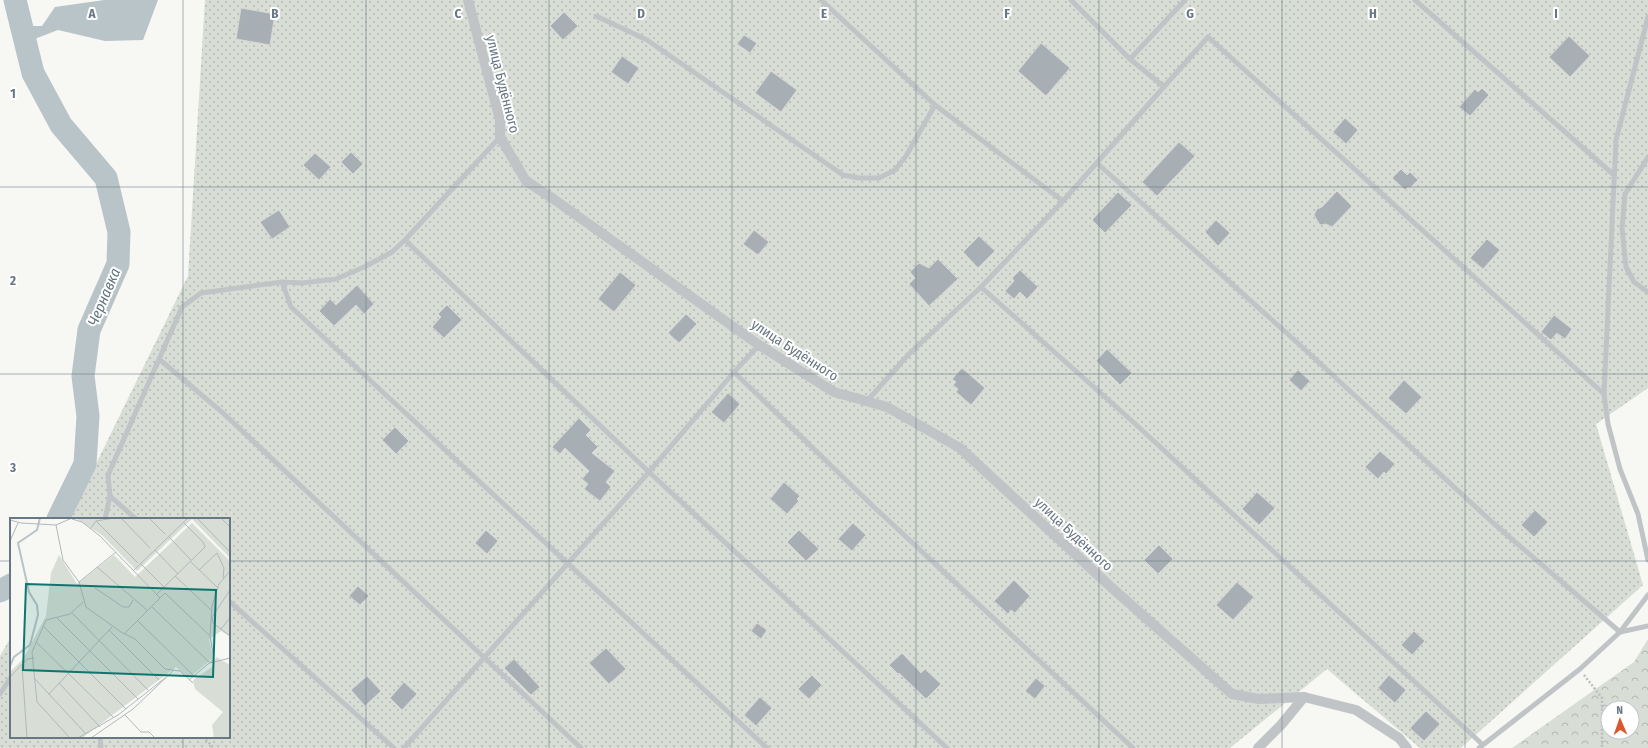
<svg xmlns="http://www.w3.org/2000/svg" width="1648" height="748" font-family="'Fira Sans Condensed',sans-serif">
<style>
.forest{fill:url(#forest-crowns);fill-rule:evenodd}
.garden{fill:url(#garden-dots)}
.water{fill:#b9c4c8}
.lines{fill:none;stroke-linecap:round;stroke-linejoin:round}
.river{stroke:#b9c4c8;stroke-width:23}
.building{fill:#a7afb4;stroke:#d8d8d6}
.path{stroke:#babdbf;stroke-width:2.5;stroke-dasharray:2 2;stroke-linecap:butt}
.service{stroke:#c0c4c7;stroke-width:5}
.minor{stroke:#c0c4c7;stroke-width:10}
.grid{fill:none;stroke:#677783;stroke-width:1;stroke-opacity:0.55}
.labels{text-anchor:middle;stroke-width:4;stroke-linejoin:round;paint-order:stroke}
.street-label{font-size:14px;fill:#677783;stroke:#fff}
.water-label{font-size:15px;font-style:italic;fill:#63787f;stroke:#fff}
.inset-river{fill:none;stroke:#b9c4c8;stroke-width:2}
.inset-road{fill:none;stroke:#b0b8bd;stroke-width:1}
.view{fill:#0f766e;fill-opacity:0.15;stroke:#0f766e;stroke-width:2}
.inset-edge{fill:none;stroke:#677783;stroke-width:2}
.grid-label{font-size:13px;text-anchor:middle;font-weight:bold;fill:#677783;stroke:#fff;stroke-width:4;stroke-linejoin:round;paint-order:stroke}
</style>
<defs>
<pattern id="forest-crowns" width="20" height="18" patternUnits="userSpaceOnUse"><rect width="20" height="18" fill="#d8ddd5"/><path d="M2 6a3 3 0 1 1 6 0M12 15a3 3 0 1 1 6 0" fill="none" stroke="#b3b8b2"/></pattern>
<pattern id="garden-dots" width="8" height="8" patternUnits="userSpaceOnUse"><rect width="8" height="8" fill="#d8ddd5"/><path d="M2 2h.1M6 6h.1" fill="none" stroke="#b3b8b2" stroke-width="1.8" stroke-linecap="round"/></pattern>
</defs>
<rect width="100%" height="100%" fill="#f7f7f4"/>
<path class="forest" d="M1648,639V748H1512L1634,662ZM1608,708H1632V732H1608Z"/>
<polygon class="garden" points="205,0 1648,0 1648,388 1596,424 1643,585 1461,748 1420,748 1327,669 1230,748 0,748 0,656 11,637 11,737 229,737 229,519 69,519 188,276"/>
<polygon class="water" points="104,0 158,0 143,40 105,41 58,30 32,40 31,26 42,26 55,7"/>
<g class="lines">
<g class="river">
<polyline points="15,0 33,73 61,125 106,178 119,232 118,264 89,330 83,376 88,416 85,464 58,519"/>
<polyline points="0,591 11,585"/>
</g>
</g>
<g class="building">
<polygon points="241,8 275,14 270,45 236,39"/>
<polygon points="564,12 578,26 563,40 550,26"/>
<polygon points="744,35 757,43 750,53 737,44"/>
<polygon points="1569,36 1590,56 1570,77 1549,57"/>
<polygon points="1041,43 1070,68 1046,96 1018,71"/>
<polygon points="622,56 639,68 628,84 611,72"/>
<polygon points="771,71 797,90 781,112 755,93"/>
<polygon points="1482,88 1489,95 1470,116 1459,107 1475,89 1478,92"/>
<polygon points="1345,118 1358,130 1346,144 1333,132"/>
<polygon points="1179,142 1195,156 1157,196 1142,182"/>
<polygon points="351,152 363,164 353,174 341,162"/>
<polygon points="315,153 331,167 319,180 303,165"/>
<polygon points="1401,169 1407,175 1410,172 1418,180 1410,188 1408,187 1405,190 1392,178"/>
<polygon points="1337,191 1352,206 1332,227 1326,224 1320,225 1314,215 1317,209 1322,207"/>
<polygon points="1118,192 1132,205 1105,233 1092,220"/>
<polygon points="279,210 290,227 272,239 260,222"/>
<polygon points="1216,220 1230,233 1218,246 1205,232"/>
<polygon points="754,230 769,242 758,255 743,244"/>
<polygon points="979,236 995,251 978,268 963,252"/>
<polygon points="1487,239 1500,250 1483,269 1470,258"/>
<polygon points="938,259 958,279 929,306 909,284 915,278 910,272 919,263 929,268"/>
<polygon points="1020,270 1038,287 1027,299 1020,292 1014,299 1005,291 1014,281 1012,278"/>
<polygon points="620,272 636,285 614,312 598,299"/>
<polygon points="357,285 374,304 364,314 356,305 334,326 319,311 330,299 336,305"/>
<polygon points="447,305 462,320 444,338 432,327 441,317 438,314"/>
<polygon points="686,314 697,324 679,343 668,333"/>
<polygon points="1554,315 1572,329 1565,339 1557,333 1551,340 1541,332"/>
<polygon points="1107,349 1132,373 1120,385 1096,361"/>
<polygon points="962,368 985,388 971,405 956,392 958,389 953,385 956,382 952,379"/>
<polygon points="1298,370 1310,381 1301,391 1289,380"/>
<polygon points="1404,380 1422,397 1406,414 1388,398"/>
<polygon points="728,393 740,404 724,423 711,412"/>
<polygon points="579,418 591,430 586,435 598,447 592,453 615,471 606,482 611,487 600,501 584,489 588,484 582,479 589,471 565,448 560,454 552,447"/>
<polygon points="395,427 409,441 396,454 382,440"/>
<polygon points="1380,451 1395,464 1386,474 1384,472 1378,479 1365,467"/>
<polygon points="784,482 800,496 797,499 799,501 787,514 770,499"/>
<polygon points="1257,492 1275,508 1259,525 1242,509"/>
<polygon points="1535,510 1548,522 1534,537 1521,525"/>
<polygon points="853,523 866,535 852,551 838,539"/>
<polygon points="486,530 498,541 487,554 475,543"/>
<polygon points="799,530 819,549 806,561 787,542"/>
<polygon points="1159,545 1173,559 1158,574 1144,560"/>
<polygon points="1014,580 1030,596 1015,613 1011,610 1008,614 994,601"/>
<polygon points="1237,582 1254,597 1233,620 1216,605"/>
<polygon points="358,586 369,596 360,605 349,596"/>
<polygon points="757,623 767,630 761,639 751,631"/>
<polygon points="1414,631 1425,641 1412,655 1401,645"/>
<polygon points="606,648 626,669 609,684 589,663"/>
<polygon points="902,653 921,673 925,669 941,684 926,699 899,673 898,674 889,665"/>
<polygon points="514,659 540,687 531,695 504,668"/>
<polygon points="812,675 822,685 809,699 798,689"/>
<polygon points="1389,675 1406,690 1395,703 1378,688"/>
<polygon points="367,676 381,691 365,706 351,690"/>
<polygon points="1036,678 1045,686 1035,699 1025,691"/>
<polygon points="404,682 417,694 402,710 390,698"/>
<polygon points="760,697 772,708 756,726 744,715"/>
<polygon points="1426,711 1440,724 1424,741 1410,728"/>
</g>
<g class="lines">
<g class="path">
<polyline points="1584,675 1602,698 1602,748"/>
<polyline points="203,737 214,748"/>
</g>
<g class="service">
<polyline points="821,0 935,105 1063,201"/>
<polyline points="1071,0 1130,59 1163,86"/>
<polyline points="1415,0 1614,175"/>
<polyline points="596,16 647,40 843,175 859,178 879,178 895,170 906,156 935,105"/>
<polyline points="1648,17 1616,140 1604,394 1608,424 1620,469 1638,514 1648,560"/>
<polyline points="1130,59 1185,0"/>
<polyline points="1648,157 1625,194 1622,228 1626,267 1634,282 1648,292"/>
<polyline points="1097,163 1300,345 1492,522 1620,632 1648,626"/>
<polyline points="405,240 649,472 947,748"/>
<polyline points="282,282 291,307 767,748"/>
<polyline points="981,287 1131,420 1482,744"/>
<polyline points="159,359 223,413 581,748"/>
<polyline points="734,372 875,508 1133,748"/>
<polyline points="867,401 909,354 981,287 1063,201 1208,37 1604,394"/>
<polyline points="110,496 136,519"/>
<polyline points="105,519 110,496 108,475 182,307 201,293 282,282 302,283 336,279 364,267 392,252 405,240 500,137"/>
<polyline points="229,601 394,748"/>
<polyline points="0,694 11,677"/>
<polyline points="100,737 101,748"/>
<polyline points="404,748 649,472 734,372 759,345"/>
<polyline points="1479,748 1580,669 1620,632 1648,595"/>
</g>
<g class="minor">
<polyline points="468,0 500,120 500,137 526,181 555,200 759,345 834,392 887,407 960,448 1112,588 1232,694 1259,699 1304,697 1356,710 1399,738 1407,748"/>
<polyline points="1258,748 1281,725 1304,697"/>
</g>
</g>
<path class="grid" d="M183,0V519M366,0V748M549,0V748M732,0V748M916,0V748M1099,0V748M1282,0V748M1465,0V748M0,187H1648M0,374H1648M0,561H11M229,561H1648M183,737V748"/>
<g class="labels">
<g class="street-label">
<text transform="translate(503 84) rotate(76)" y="5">улица Будённого</text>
<text transform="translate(795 350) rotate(33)" y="5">улица Будённого</text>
<text transform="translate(1074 534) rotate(43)" y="5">улица Будённого</text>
</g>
<g class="water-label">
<text transform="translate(104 297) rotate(-67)" y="5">Чернавка</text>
</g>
</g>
<g transform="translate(10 518)">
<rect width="220" height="220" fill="#f7f7f4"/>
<path d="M206,139L220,147V220H204L202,207L213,194L185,171L183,162L202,149Z" fill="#d8ddd5"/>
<path d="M220,0V40L182,1L127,53L92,17L67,1ZM182,5L220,43V118L211,113L199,121L203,140L179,160L166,149L72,220H0V154L13,141L36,98L41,55L49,37L67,66L104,37L125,59Z" fill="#d8ddd5"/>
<path class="inset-river" d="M0,148L4,139L20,127L28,97L27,87L19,74L8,25L27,12L30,0H53"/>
<path class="inset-road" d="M111,0L140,30M139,0L155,16M187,0L220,34M211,0L220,9M62,1L72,4L90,18L150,80M0,2L11,5L46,7L62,0M86,3L128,45M46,7L53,42L69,64L76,89L111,114L125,121L155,151L170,153L183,165M80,11L86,3L104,0M159,19L181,42M0,23L8,5M0,26V126M145,32L168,56M180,43L208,70M131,46L154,69M87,49L138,93M189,52L207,35L214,50L213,60M123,53L178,0M165,58L201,92M69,64L106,34M85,70L113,89H119L123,82M220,72L202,99L203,105L220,118M146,77L195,29L193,24L173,4M142,89L200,145L220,140M62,95L138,172M47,100L128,181M128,103L184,158M33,108L116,191M211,111L220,100M99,112L149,162M114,116L155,75L199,117M26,124L104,200M12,147L17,220M0,159L17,141L24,140M25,161L76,216M179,162L204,141L200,118L202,88L209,66L220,53M49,165L90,209M39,176L102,109M115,197L131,214H139L145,220M60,220L27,184L22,134L36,102L60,96L73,84M68,220L108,197L155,160M81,220L123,191L164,152"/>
<path class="view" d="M16,66L206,72L203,159L13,152Z"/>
<rect width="220" height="220" class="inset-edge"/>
</g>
<g class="grid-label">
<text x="92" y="18">A</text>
<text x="275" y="18">B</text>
<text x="458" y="18">C</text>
<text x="641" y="18">D</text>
<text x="824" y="18">E</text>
<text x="1007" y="18">F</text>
<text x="1190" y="18">G</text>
<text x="1373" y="18">H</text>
<text x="1556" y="18">I</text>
<text x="13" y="98">1</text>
<text x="13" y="285">2</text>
<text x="13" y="472">3</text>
</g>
<g transform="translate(1620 720) rotate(358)"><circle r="19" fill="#ffffff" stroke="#c2c9cd"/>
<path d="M0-3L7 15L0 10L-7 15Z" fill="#da5630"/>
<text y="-6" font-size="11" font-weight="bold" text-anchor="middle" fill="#677783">N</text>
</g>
</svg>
